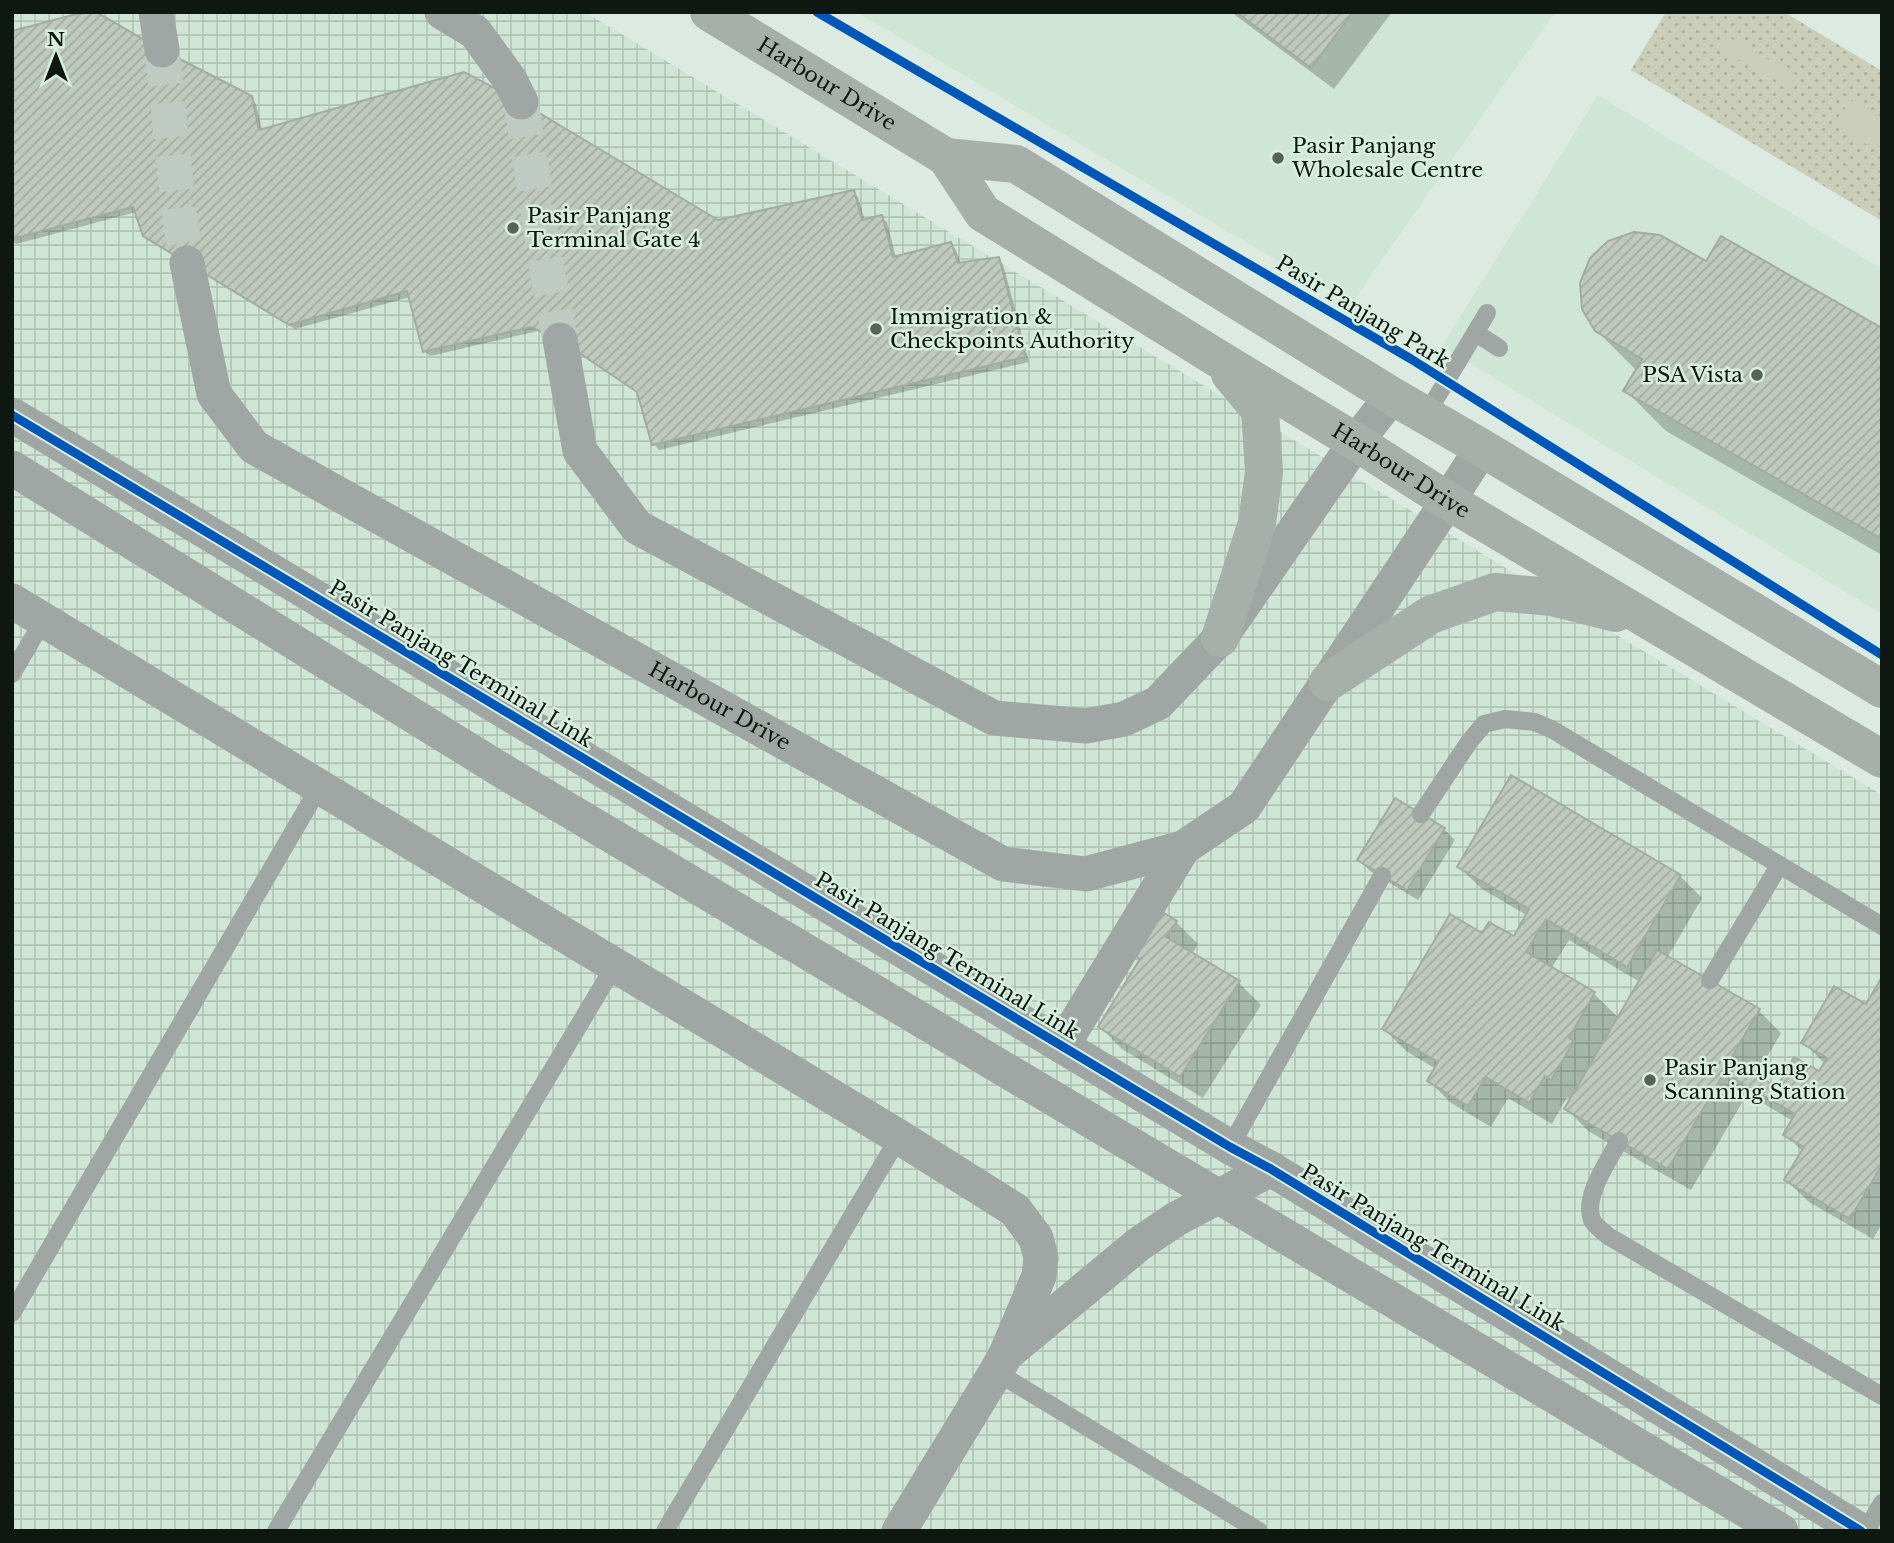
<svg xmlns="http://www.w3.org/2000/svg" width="1894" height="1543" font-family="'Libre Baskerville',serif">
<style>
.built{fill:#cfe5d6}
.industrial{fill:url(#industrial-grid)}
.grass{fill:url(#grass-dots)}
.garden{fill:#cbceb9}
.shadow{fill:#0003;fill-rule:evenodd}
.building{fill:url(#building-hatch);stroke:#a3aaa2;stroke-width:2}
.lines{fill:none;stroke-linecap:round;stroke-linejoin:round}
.street-tunnel{stroke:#becac2;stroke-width:35;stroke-dasharray:35 18;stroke-linecap:butt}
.lane{stroke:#a0a6a3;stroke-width:18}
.street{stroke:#a0a6a3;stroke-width:35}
.secondary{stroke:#a7afab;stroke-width:38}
.cycleway-casing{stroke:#d8efdf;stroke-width:13}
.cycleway{stroke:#0057b8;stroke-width:9}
.poi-dot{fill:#57615a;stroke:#d8efdf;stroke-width:2.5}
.labels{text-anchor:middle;stroke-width:5;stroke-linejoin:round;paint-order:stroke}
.street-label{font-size:21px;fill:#0f1711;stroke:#d8efdf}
.poi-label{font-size:21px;fill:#0f1711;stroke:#d8efdf;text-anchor:start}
</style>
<defs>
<pattern id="industrial-grid" width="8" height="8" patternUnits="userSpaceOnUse" patternTransform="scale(1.75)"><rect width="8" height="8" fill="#cfe5d6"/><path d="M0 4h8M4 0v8" fill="none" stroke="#b1c4b7"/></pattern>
<pattern id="grass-dots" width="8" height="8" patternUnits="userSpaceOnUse" patternTransform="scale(1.75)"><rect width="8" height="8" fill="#cbceb9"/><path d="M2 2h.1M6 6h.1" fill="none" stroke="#adb09e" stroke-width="1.8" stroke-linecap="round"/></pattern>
<pattern id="building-hatch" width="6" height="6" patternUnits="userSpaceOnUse" patternTransform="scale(1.75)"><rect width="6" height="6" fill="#bfc9bd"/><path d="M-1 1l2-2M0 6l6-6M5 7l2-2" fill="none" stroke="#a3aca1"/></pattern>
</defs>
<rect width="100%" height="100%" fill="#ddeae1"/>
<g class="built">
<polygon points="857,12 1555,12 1351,304"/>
<polygon points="1598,95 1882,269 1882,614 1442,346"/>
</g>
<polygon class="industrial" points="12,12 585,12 1882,795 1882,1531 12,1531"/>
<polygon class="grass" points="1666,12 1784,12 1882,71 1882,221 1631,70"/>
<g class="garden">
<polygon points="1723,34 1798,76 1791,89 1716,47"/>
<polygon points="1850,100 1882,117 1882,153 1834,126"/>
</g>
<g class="shadow">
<polygon points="1231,12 1392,12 1334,89"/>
<polygon points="12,33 251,98 256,104 262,130 718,222 853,192 858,197 865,221 881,217 887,222 896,258 951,244 956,250 961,264 998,259 1003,264 1029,362 659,450 654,444 639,393 568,345 538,331 430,356 425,351 410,297 295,329 150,240 144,235 136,212 16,244 12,240"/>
<polygon points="1707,264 1882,330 1882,555 1666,431 1625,390 1637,371 1596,330"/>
<polygon points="1444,829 1455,840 1418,900 1370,871 1359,860"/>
<path d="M1459,867L1680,876L1702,898L1667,958L1759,1011L1781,1033L1755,1077L1777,1090L1819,1074L1825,1064L1803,1042L1866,1006L1882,980V1224L1873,1239L1809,1202L1786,1180L1803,1152L1785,1134L1793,1121L1747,1094L1691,1190L1588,1131L1566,1108L1571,1099L1567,1097L1552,1124L1508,1098L1491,1127L1451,1103L1429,1081L1436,1069L1406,1051L1384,1029L1482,936L1515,939L1528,916L1482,889ZM1569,940L1640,982L1619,1018L1594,994L1551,969Z"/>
<polygon points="1176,922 1198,944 1192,954 1239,983 1261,1005 1203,1098 1122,1049 1100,1027"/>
</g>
<g class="building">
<polygon points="84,12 96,12 162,50 252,96 259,130 464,72 521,102 718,220 854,190 862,220 882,215 893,257 951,242 958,263 999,257 1025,357 652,445 637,392 560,340 531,327 423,352 407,291 289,325 143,236 133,207 12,239 12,31"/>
<polygon points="1236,12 1353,12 1311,68"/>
<polygon points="1634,232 1660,235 1706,261 1721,236 1882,328 1882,539 1623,391 1642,359 1595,331 1582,309 1580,283 1590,258 1608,241"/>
<polygon points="1511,775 1681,875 1627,967 1546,919 1526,952 1595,992 1569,1038 1574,1041 1551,1080 1545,1076 1529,1103 1486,1077 1468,1106 1427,1081 1438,1062 1382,1029 1450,914 1482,933 1489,922 1514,936 1529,909 1457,867"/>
<polygon points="1395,798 1445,828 1407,890 1357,860"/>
<polygon points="1161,911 1177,921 1166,937 1240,981 1180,1077 1098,1027 1140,959 1134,954"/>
<polygon points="1657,950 1760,1009 1730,1060 1777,1087 1794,1057 1819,1071 1827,1058 1801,1043 1834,986 1866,1004 1882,977 1882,1165 1850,1219 1784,1180 1804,1147 1783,1135 1795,1114 1724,1073 1668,1169 1564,1109"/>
</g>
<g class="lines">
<g class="street-tunnel">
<polyline points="162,50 179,212 187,263"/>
<polyline points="521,102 547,270 560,340"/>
</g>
<g class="lane">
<polyline points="1476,333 1499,348"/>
<polyline points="1426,415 1487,313"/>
<polyline points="12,674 44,619"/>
<polyline points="1421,814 1469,742 1484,724 1505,719 1535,722 1553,730 1882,926"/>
<polyline points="1710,980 1779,866"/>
<path d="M1619,1141C1608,1162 1583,1196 1592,1220C1595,1226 1603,1231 1608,1236L1882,1396"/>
<polyline points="1230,1147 1382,876"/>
<polyline points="12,1313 320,786"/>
<polyline points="996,1372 1259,1531"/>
<polyline points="276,1531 615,965"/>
<polyline points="665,1531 899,1137"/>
<polyline points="1866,1531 1882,1503"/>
</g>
<g class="street">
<polyline points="156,12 162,50"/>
<polyline points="442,12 475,32 510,80 521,102"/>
<path id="s1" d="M187,263L214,394L254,447L1003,864L1086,874L1183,848L1244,807L1448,501L1482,448"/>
<polyline points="560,340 580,451 637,527 994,718 1086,726 1124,719 1158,703 1220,638 1356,442 1392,396"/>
<polyline points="12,415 1230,1147 1271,1169 1861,1531"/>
<polyline points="12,468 506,773 1781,1531"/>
<polyline points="12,601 899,1137 1015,1210 1036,1238 1041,1258 1039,1276 1006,1354 996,1372 899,1531"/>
<polyline points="1062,1046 1183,848"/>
<polyline points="1011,1350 1139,1244 1176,1219 1271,1169"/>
</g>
<g class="secondary">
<path id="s2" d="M709,12L946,157L983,213L1217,358L1356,442L1448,501L1882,759"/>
<polyline points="946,157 1016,164 1392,396 1482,448 1882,689"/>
<polyline points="1220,638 1257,523 1264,472 1260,410 1230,374"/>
<polyline points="1328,682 1430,615 1495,592 1552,597 1616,613"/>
</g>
<defs>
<g id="cycleway">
<polyline points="817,12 1411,359 1882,655"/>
<polyline points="12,415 1230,1147 1271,1169 1861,1531"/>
</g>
</defs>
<use href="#cycleway" class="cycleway-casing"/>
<use href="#cycleway" class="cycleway"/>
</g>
<g class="poi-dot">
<circle cx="1278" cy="158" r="7"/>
<circle cx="513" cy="228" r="7"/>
<circle cx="876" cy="329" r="7"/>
<circle cx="1757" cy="375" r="7"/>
<circle cx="1650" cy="1080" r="7"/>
</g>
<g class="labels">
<g class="street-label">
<text dy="7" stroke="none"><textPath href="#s2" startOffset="138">Harbour Drive</textPath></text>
<text transform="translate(1363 312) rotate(31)" y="7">Pasir Panjang Park</text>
<text dy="7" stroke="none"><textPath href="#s2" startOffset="836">Harbour Drive</textPath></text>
<text transform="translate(461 664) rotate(31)" y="7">Pasir Panjang Terminal Link</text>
<text dy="7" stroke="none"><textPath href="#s1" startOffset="733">Harbour Drive</textPath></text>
<text transform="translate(947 956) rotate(31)" y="7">Pasir Panjang Terminal Link</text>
<text transform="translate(1433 1248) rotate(31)" y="7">Pasir Panjang Terminal Link</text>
</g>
<g class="poi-label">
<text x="1292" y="153">Pasir Panjang<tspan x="1292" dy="24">Wholesale Centre</tspan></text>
<text x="527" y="223">Pasir Panjang<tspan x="527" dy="24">Terminal Gate 4</tspan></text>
<text x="890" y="324">Immigration &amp;<tspan x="890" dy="24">Checkpoints Authority</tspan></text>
<text x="1743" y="382" text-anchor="end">PSA Vista</text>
<text x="1664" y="1075">Pasir Panjang<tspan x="1664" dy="24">Scanning Station</tspan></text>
</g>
</g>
<rect width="1894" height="1543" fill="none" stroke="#0f1711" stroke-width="28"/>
<g transform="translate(56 56)" stroke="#d8efdf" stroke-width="5" paint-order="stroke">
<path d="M0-5L12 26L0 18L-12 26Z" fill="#0f1711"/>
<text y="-10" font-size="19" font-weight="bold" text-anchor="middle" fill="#0f1711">N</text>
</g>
</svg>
